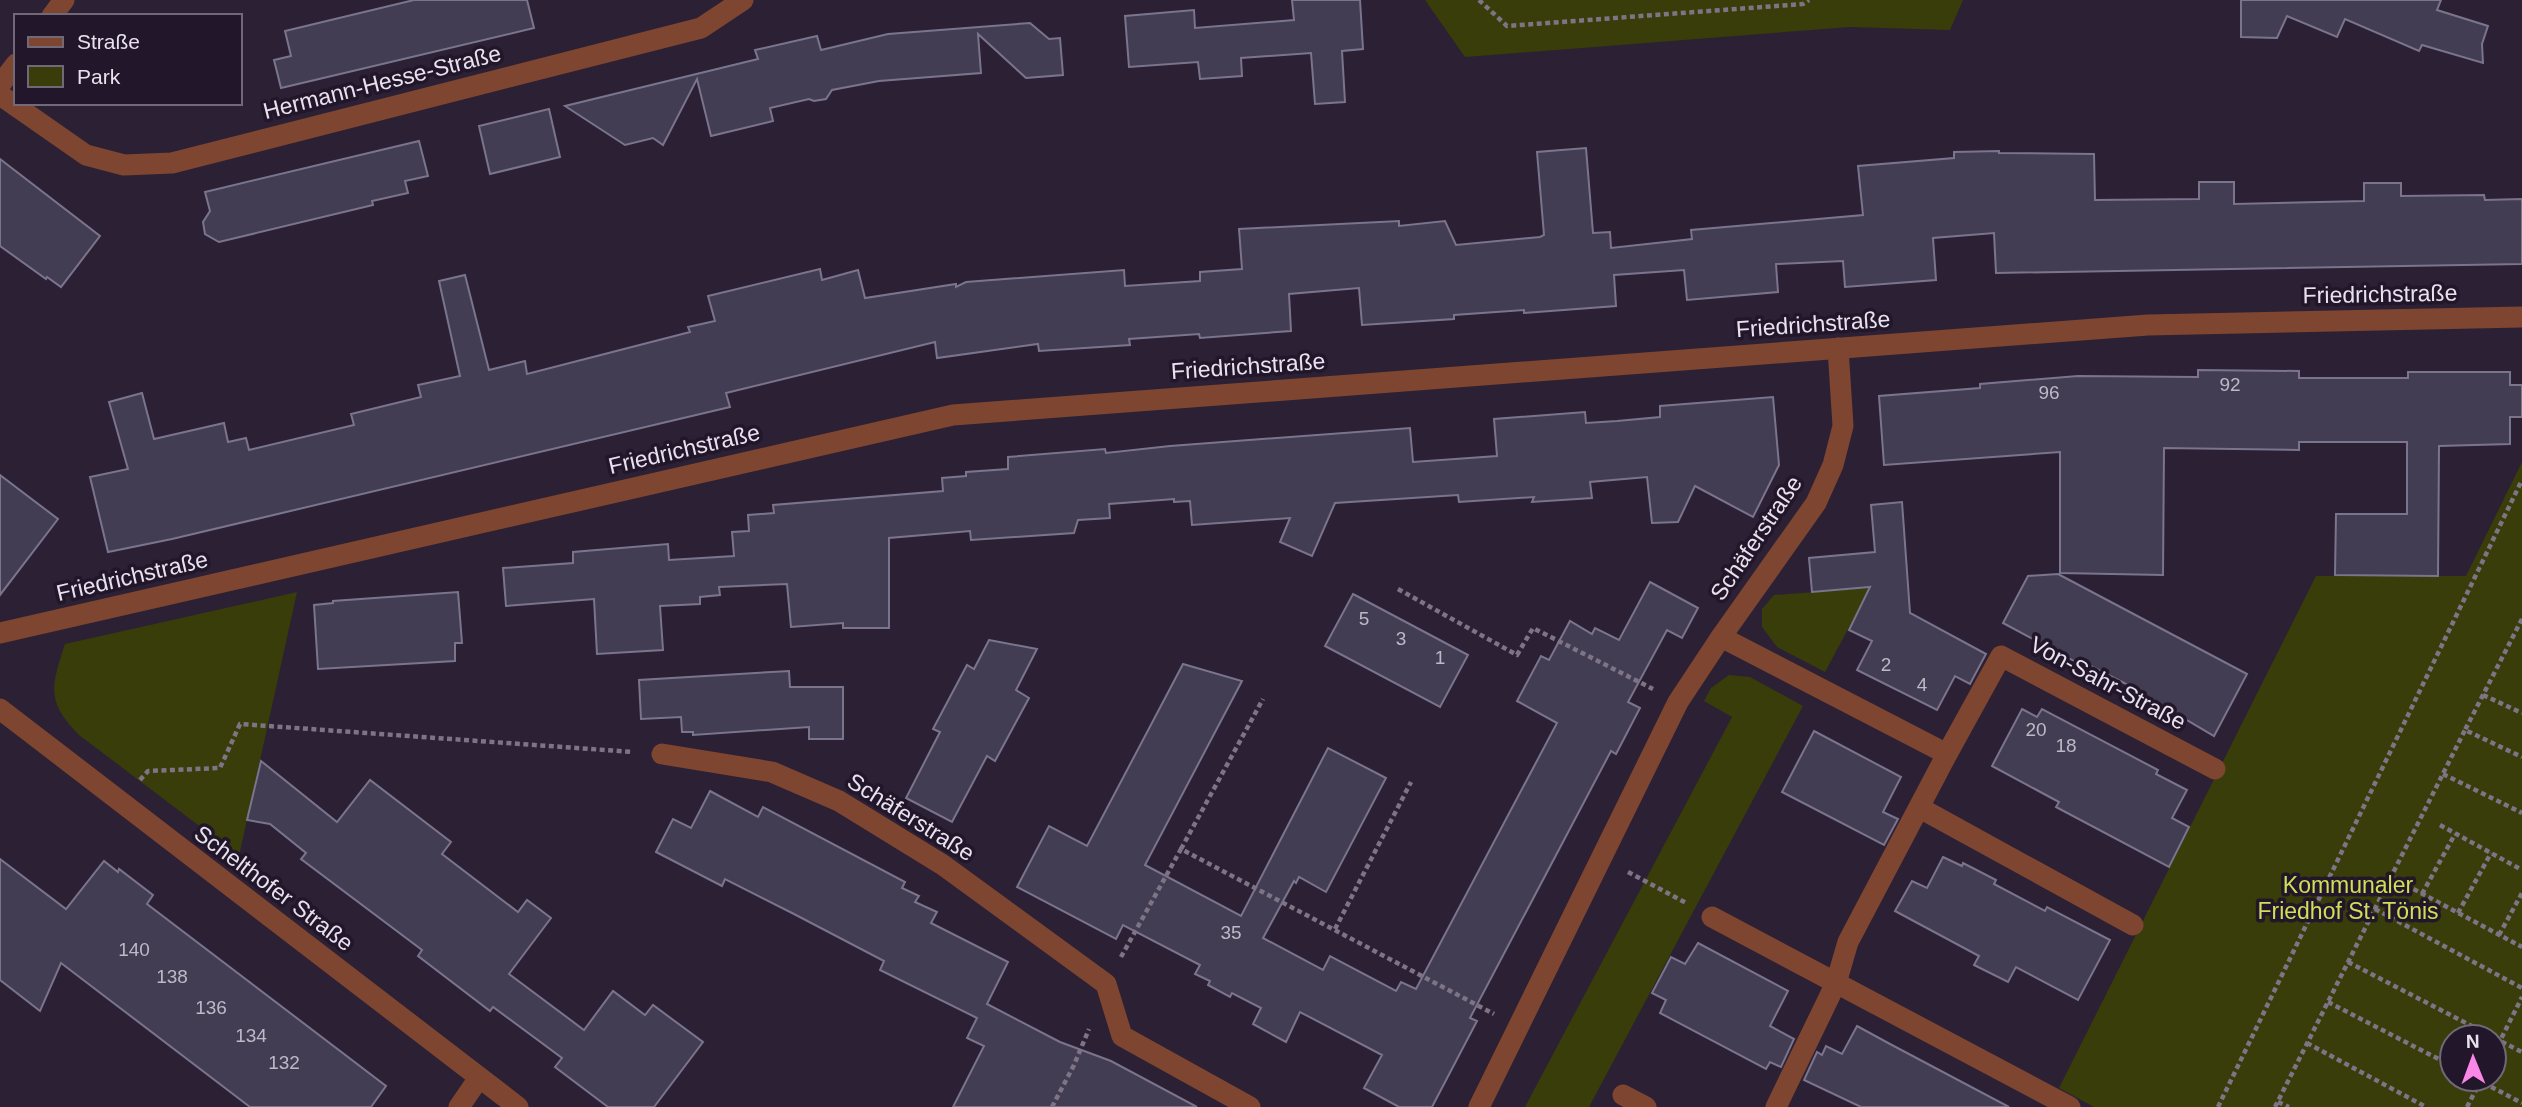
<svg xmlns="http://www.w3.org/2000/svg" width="2522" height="1107" font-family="Arial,sans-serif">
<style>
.green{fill:#383d0a;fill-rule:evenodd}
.building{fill:#423d53;stroke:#7a748d;stroke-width:2}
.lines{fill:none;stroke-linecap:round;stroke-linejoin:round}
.path{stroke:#7e7485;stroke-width:4.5;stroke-dasharray:5 3.5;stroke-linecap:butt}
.street{stroke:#7e4530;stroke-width:21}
.labels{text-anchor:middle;stroke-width:7;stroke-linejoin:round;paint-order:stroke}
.number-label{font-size:19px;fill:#beb8c7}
.street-label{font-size:23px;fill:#e8e1ee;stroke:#22172a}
.park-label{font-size:23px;fill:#d0de58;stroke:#22172a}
</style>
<rect width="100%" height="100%" fill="#2c2034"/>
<g class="green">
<polygon points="1425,0 1963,0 1950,30 1850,27 1465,57"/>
<path d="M2522,462V1107H2094L2059,1088L2316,576H2466ZM2452,1037H2494V1079H2452Z"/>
<polygon points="1870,588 1825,672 1777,647 1762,627 1762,609 1774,595"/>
<path d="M297,592L239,856L79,735C46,701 51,687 65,644Z"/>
<polygon points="1729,675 1750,677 1803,706 1589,1107 1525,1107 1732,717 1704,701 1711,688"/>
</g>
<g class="building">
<polygon points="414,0 527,0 534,28 281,88 274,60 291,56 285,31"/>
<polygon points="1292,0 1360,0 1363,49 1342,51 1345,102 1315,104 1311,53 1241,58 1242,76 1200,79 1198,62 1129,67 1125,16 1194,10 1195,28 1294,20"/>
<polygon points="2241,0 2441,0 2437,10 2488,26 2482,44 2483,63 2422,45 2419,51 2345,19 2337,37 2287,16 2277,38 2241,37"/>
<polygon points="1030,23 1049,39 1060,38 1063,75 1026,78 978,34 981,73 879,81 832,90 826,99 814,101 809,99 770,108 773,121 711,136 697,79 663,145 653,138 625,145 565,106 758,59 755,50 817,36 821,50 888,34"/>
<polygon points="549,109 560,157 490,174 479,126"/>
<polygon points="419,141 428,176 405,181 408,193 372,201 373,205 219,242 205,234 203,222 210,211 205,192"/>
<polygon points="1586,148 1593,233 1610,232 1611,248 1692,239 1691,230 1863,215 1858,166 1954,158 1954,152 1999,151 1999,153 2094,154 2095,200 2199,199 2199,182 2234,182 2234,204 2364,201 2364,183 2401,183 2401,196 2484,195 2485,200 2522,199 2522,264 1996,273 1994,233 1933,238 1936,280 1845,287 1843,261 1776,264 1778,292 1687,300 1684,270 1614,275 1616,306 1524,313 1524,310 1454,315 1454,319 1362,325 1359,288 1289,294 1291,331 1200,338 1199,334 1129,339 1130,345 1039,351 1038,344 937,358 935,342 726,393 730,407 172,539 108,552 90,477 128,469 109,402 142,393 154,439 224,423 228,442 246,438 249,450 354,425 351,414 421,397 418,385 460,376 439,281 465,275 489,370 525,361 527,374 690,332 688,327 715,321 708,296 820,269 822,280 858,270 865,298 956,284 956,287 966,282 1124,270 1125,286 1200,281 1200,272 1242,269 1239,229 1399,221 1399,226 1445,221 1456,245 1540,237 1544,235 1537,152"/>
<polygon points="0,159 100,236 61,287 47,277 46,279 0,246"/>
<polygon points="2198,370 2299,371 2299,378 2408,378 2408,372 2510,372 2510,385 2522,385 2522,417 2510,417 2510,444 2439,446 2438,576 2335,575 2336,514 2407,514 2407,442 2299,442 2299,450 2164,448 2163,575 2060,573 2060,452 1884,465 1879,396 1980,388 1980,384 2078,376 2198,377"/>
<polygon points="1773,397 1779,465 1753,517 1695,486 1678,522 1652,523 1647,477 1590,482 1592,498 1532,502 1534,497 1459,502 1458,495 1335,503 1312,556 1280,542 1290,518 1192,525 1190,501 1174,502 1174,499 1109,504 1110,518 1078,520 1074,533 971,540 970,531 889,538 889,628 843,628 843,623 791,627 787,584 719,587 720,595 700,597 700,604 660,606 663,650 597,654 594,599 506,606 503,568 573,563 573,552 668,544 669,560 734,556 732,532 749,531 748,515 774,513 773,505 943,491 942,478 966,476 966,472 1008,469 1008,457 1105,449 1106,453 1170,446 1410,428 1413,462 1497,456 1494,419 1585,412 1586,423 1617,421 1660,417 1660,406"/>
<polygon points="0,475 58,519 0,595"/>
<polygon points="1902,502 1910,613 1986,654 1970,684 1955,676 1937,710 1857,670 1872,641 1849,630 1870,587 1812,592 1809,558 1875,552 1871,505"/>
<polygon points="2058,574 2247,674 2214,736 2124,683 2085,663 2083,666 2003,623 2028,576"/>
<polygon points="1650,582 1698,608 1682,638 1667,630 1628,702 1640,708 1616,754 1611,751 1470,1018 1477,1021 1432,1107 1399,1107 1364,1088 1382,1055 1300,1012 1286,1042 1253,1024 1261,1008 1232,993 1230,997 1208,985 1210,981 1195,974 1200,965 1123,925 1116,939 1017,887 1049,826 1087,846 1183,664 1242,681 1145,865 1241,916 1328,748 1386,778 1326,892 1299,877 1296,883 1294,881 1263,938 1323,970 1330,956 1396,991 1401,982 1416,989 1557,723 1517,701 1541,656 1549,660 1570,621 1592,634 1595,628 1619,640"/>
<polygon points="458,592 462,643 455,643 455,661 318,669 314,605 333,603 333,601"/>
<polygon points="1353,594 1468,655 1440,707 1325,646"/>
<polygon points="989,640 1037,649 1016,690 1029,698 995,761 987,756 952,822 906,798 940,732 933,729 967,665 974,669"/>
<polygon points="789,671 790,687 843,687 843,739 809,739 809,727 693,735 693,732 682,732 681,717 641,719 639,680"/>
<polygon points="2022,709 2037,717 2042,709 2158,770 2156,774 2187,790 2172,818 2189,827 2169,867 2056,807 2059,802 1992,766"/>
<polygon points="1814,731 1901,777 1883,812 1898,819 1884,845 1782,792"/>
<polygon points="261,761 337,822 370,780 451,842 442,854 518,912 527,900 551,918 509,974 584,1030 613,991 645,1015 653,1005 703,1042 654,1107 608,1107 555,1067 562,1058 493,1007 490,1011 418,956 422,950 301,859 306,853 270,824 247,820"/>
<polygon points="710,791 758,817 763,807 905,882 902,888 919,896 915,902 937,912 931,923 1008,962 987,1004 1060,1042 1111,1061 1197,1107 953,1107 984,1046 967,1038 977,1018 880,970 884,961 794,914 725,879 722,886 656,852 673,819 691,828"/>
<polygon points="1943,857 1962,866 1963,863 1996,880 1994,884 2045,911 2047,907 2110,940 2078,1000 2016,967 2008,982 1974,965 1979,956 1895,911 1912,881 1927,888"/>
<polygon points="0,859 66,909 104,861 118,872 119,869 153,895 147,904 386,1086 371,1107 250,1107 61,963 40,1011 0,980"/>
<polygon points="1698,943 1788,991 1770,1026 1794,1039 1781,1067 1770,1062 1766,1069 1660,1013 1666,1000 1652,993 1671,957 1685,964"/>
<polygon points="1857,1026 1890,1044 2009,1107 1861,1107 1804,1080 1817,1052 1822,1055 1826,1046 1842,1054"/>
</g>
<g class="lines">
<g class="path">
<polyline points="1479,0 1507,26 1803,4 1809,0"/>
<polyline points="1398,589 1517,655 1533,628 1653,689"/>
<polyline points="2522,619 2465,730 2522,757"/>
<polyline points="2483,695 2522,713"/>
<polyline points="2443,774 2522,813"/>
<polyline points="140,780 148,771 220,768 240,724 633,752"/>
<polyline points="2440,825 2522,870"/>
<polyline points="1181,849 1263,699"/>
<polyline points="1628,872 1688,904"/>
<polyline points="2391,877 2522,947"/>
<polyline points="2422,894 2455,834"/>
<polyline points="2375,909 2522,988"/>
<polyline points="2458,913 2491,853"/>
<polyline points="1335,929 1411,782"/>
<polyline points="2499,935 2522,893"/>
<polyline points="1121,957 1181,849 1494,1014"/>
<polyline points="2348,962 2493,1037"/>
<polyline points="2328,1002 2452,1066"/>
<polyline points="2494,1038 2522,1052"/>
<polyline points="2307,1043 2426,1107"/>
<polyline points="2494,1053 2522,997"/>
<polyline points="2476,1079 2522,1103"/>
<polyline points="2278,1102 2289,1107"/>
<polyline points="1052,1107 1074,1065 1089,1029"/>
<polyline points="2218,1107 2522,480"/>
<polyline points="2275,1107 2465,730"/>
<polyline points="2467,1107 2481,1080"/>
</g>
<g class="street">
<polyline points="52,16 64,0"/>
<polyline points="0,85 16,64"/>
<polyline points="0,95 86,155 124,165 172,163 701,28 743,0"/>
<polyline points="0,633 953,415 2148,325 2522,317"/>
<polyline points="1721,637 1947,754"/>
<polyline points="0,709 518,1107"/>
<polyline points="662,754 772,772 839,801 943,865 1106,984 1122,1036 1250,1107"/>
<polyline points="1920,808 2133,925"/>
<polyline points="1712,917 2070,1107"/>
<polyline points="1623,1095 1646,1107"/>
<polyline points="459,1107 479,1078"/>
<polyline points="1479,1107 1678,702 1721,637 1816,503 1833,465 1843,426 1838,348"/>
<polyline points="1776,1107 1836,983 1848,942 1947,754 2001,656 2215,769"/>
</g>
</g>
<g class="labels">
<g class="number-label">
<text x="2230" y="391">92</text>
<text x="2049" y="399">96</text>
<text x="1364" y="625">5</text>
<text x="1401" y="645">3</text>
<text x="1440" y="664">1</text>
<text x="1886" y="671">2</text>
<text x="1922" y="691">4</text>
<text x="2036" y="736">20</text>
<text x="2066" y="752">18</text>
<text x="1231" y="939">35</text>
<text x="134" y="956">140</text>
<text x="172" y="983">138</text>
<text x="211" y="1014">136</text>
<text x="251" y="1042">134</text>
<text x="284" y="1069">132</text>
</g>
<g class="street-label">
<text transform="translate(382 82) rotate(-14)" y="8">Hermann-Hesse-Straße</text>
<text transform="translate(2380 294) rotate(-1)" y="8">Friedrichstraße</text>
<text transform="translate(1813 324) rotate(-4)" y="8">Friedrichstraße</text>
<text transform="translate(1248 366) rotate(-4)" y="8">Friedrichstraße</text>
<text transform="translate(684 449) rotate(-13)" y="8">Friedrichstraße</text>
<text transform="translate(1756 538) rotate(-56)" y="8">Schäferstraße</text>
<text transform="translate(132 576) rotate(-13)" y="8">Friedrichstraße</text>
<text transform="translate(2108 683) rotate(28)" y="8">Von-Sahr-Straße</text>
<text transform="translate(911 817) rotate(32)" y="8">Schäferstraße</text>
<text transform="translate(274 888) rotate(37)" y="8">Schelthofer Straße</text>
</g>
<g class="park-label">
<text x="2348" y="893">Kommunaler<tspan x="2348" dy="26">Friedhof St. Tönis</tspan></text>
</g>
</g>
<rect x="14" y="14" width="228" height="91" fill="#22172a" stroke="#716878" stroke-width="2"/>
<rect x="28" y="37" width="35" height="10" fill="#7e4530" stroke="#716878" stroke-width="2"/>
<text x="77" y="49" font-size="21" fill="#e8e1ee">Straße</text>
<rect x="28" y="66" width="35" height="21" fill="#383d0a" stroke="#716878" stroke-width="2"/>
<text x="77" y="84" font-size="21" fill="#e8e1ee">Park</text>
<g transform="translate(2473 1058) rotate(359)"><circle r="33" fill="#22172a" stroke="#716878" stroke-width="2"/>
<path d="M0-5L12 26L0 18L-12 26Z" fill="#fa87e7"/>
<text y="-10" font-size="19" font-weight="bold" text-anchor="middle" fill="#e8e1ee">N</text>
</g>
</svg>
